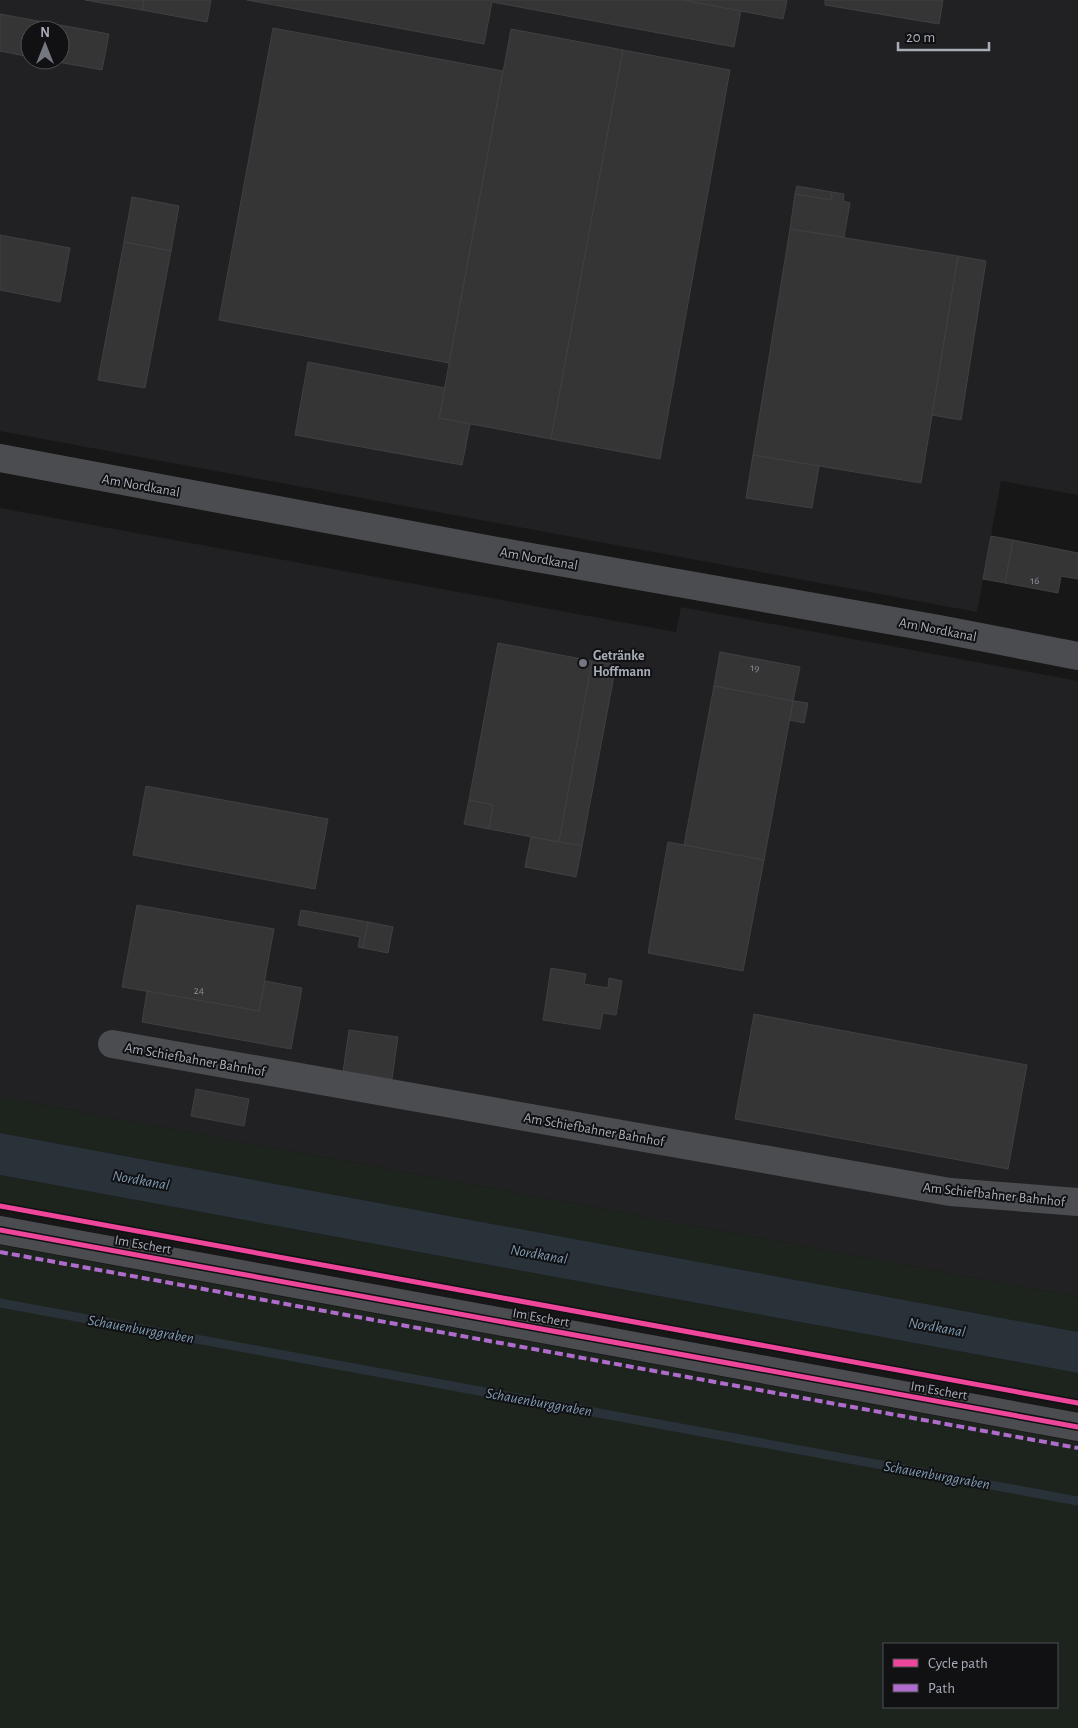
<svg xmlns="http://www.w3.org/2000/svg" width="1078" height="1728" font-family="'Alegreya Sans',sans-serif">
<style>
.built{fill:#212123;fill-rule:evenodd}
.green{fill:#1d241e;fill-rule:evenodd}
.water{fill:#2a3239}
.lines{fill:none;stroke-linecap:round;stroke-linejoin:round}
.stream{stroke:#2a3239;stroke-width:9}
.building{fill:#353536;stroke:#3f4043}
.street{stroke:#4b4c50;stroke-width:28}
.quiet{stroke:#b06ccc;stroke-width:4;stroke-dasharray:8 4;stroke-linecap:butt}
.cycleway-casing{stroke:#111113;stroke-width:8}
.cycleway{stroke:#ed469a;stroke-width:5}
.poi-dot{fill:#757880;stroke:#111113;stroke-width:2}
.labels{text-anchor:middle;stroke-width:4;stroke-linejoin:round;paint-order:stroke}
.number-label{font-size:11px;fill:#8b8f98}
.street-label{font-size:14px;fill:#a8adb8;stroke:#111113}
.poi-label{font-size:14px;font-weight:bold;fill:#a8adb8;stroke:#111113;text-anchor:start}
.water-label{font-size:15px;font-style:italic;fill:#7f9bb3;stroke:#111113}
</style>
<rect width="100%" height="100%" fill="#171717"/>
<g class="built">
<path d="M0,0H1078V495L1001,481L977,612L0,431ZM30,30H60V60H30Z"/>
<polygon points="0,508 676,632 681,607 1078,681 1078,1297 0,1097"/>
</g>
<g class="green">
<polygon points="0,1097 1078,1297 1078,1332 0,1133"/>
<polygon points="0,1175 1078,1373 1078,1403 0,1209"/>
<path d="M0,1245L1078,1442V1728H0ZM884,1644H1057V1707H884Z"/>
</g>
<polygon class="water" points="0,1133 1078,1332 1078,1373 0,1175"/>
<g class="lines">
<polyline class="stream" points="0,1303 1078,1501"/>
</g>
<g class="building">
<polygon points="85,0 144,0 142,10"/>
<polygon points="144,0 211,0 207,22 142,10"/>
<polygon points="247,0 683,0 741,10 734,47 492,2 484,44"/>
<polygon points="683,0 787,0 783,19"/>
<polygon points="825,0 943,0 939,24 825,5"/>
<polygon points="0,14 109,34 102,70 47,60 60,60 60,30 30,30 30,57 0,51"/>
<polygon points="273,28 503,71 449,363 219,320"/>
<polygon points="511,29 623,50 551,439 439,418"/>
<polygon points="623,50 730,70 660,459 551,439"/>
<polygon points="797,186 832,192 831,200 795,194"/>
<polygon points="832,192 844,194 843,201 850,203 844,237 790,229 795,194 831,200"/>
<polygon points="132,197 179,206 171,251 124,242"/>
<polygon points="790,229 958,256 921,483 753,455"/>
<polygon points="0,235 70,248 60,302 0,290"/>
<polygon points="124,242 171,251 145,388 98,380"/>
<polygon points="958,256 986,261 961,420 932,415"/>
<polygon points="308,362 445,388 439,418 470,424 462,465 295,435"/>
<polygon points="753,455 819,466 812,508 746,498"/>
<polygon points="991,536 1013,540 1005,583 983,579"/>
<polygon points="1013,540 1078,553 1078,579 1061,576 1058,593 1005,583"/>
<polygon points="498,643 592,661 559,842 489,829 493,805 469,800"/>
<polygon points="720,652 800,667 793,701 714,686"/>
<polygon points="592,661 616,665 582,846 559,842"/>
<polygon points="714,686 793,701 764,860 684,845"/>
<polygon points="793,701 808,703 804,723 790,720"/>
<polygon points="146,786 328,819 315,889 133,855"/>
<polygon points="469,800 493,805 489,829 464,824"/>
<polygon points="531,837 582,846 576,877 525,867"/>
<polygon points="668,842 764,860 743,971 648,953"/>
<polygon points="137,905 274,929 259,1011 122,987"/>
<polygon points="301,910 368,922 363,948 358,947 360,937 298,925"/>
<polygon points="368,922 393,927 388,953 363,948"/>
<polygon points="551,968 586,974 584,984 608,988 609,978 622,981 616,1015 603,1013 600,1029 543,1020"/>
<polygon points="265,981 302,988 291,1049 142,1022 147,991 259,1011"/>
<polygon points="754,1014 1027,1065 1008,1169 735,1119"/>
<polygon points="349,1030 398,1037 392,1079 343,1072"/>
<polygon points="196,1089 249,1099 244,1126 191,1116"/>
</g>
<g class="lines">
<g class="street">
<polyline points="0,458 497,551 939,629 1078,656"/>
<polyline points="112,1044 950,1192 1078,1202"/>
<polyline points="0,1230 1078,1427"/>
</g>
<polyline class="quiet" points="0,1252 1078,1448"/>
<defs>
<g id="cycleway">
<polyline points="0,1206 1078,1403"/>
<polyline points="0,1230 1078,1427"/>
</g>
</defs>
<use href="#cycleway" class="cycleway-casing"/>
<use href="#cycleway" class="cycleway"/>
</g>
<circle class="poi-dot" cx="583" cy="663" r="5"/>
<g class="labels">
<g class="number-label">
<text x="1035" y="584">16</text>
<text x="755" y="671">19</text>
<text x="199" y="994">24</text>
</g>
<g class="street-label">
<text transform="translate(141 485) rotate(10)" y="5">Am Nordkanal</text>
<text transform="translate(539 558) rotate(10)" y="5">Am Nordkanal</text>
<text transform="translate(938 629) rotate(11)" y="5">Am Nordkanal</text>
<text transform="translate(195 1059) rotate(10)" y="5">Am Schiefbahner Bahnhof</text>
<text transform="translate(594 1129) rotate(10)" y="5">Am Schiefbahner Bahnhof</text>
<text transform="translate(994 1194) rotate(6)" y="5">Am Schiefbahner Bahnhof</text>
<text transform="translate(143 1244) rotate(10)" y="5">Im Eschert</text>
<text transform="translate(541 1317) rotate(10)" y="5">Im Eschert</text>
<text transform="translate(939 1390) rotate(10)" y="5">Im Eschert</text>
</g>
<g class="poi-label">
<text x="593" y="660">Getränke<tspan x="593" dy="16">Hoffmann</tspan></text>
</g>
<g class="water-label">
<text transform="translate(141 1180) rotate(10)" y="5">Nordkanal</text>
<text transform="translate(539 1254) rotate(10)" y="5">Nordkanal</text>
<text transform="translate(937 1327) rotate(10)" y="5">Nordkanal</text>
<text transform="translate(141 1329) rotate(10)" y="5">Schauenburggraben</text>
<text transform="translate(539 1402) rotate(10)" y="5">Schauenburggraben</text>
<text transform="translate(937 1475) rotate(10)" y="5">Schauenburggraben</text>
</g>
</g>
<rect x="883" y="1643" width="175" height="65" fill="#111113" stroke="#4d4f55"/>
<rect x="893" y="1659" width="25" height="8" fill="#ed469a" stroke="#4d4f55"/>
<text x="928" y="1668" font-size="15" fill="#a8adb8">Cycle path</text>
<rect x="893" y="1684" width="25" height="8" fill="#b06ccc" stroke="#4d4f55"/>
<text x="928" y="1693" font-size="15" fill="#a8adb8">Path</text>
<g transform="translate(45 45)"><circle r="24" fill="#111113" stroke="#4d4f55"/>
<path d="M0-4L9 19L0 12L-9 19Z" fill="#757880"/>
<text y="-8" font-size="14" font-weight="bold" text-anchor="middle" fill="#a8adb8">N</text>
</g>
<path d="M898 42v8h91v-8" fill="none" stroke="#a8adb8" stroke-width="2.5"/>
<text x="906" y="42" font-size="15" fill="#a8adb8" stroke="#111113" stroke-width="4" paint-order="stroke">20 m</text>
</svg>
